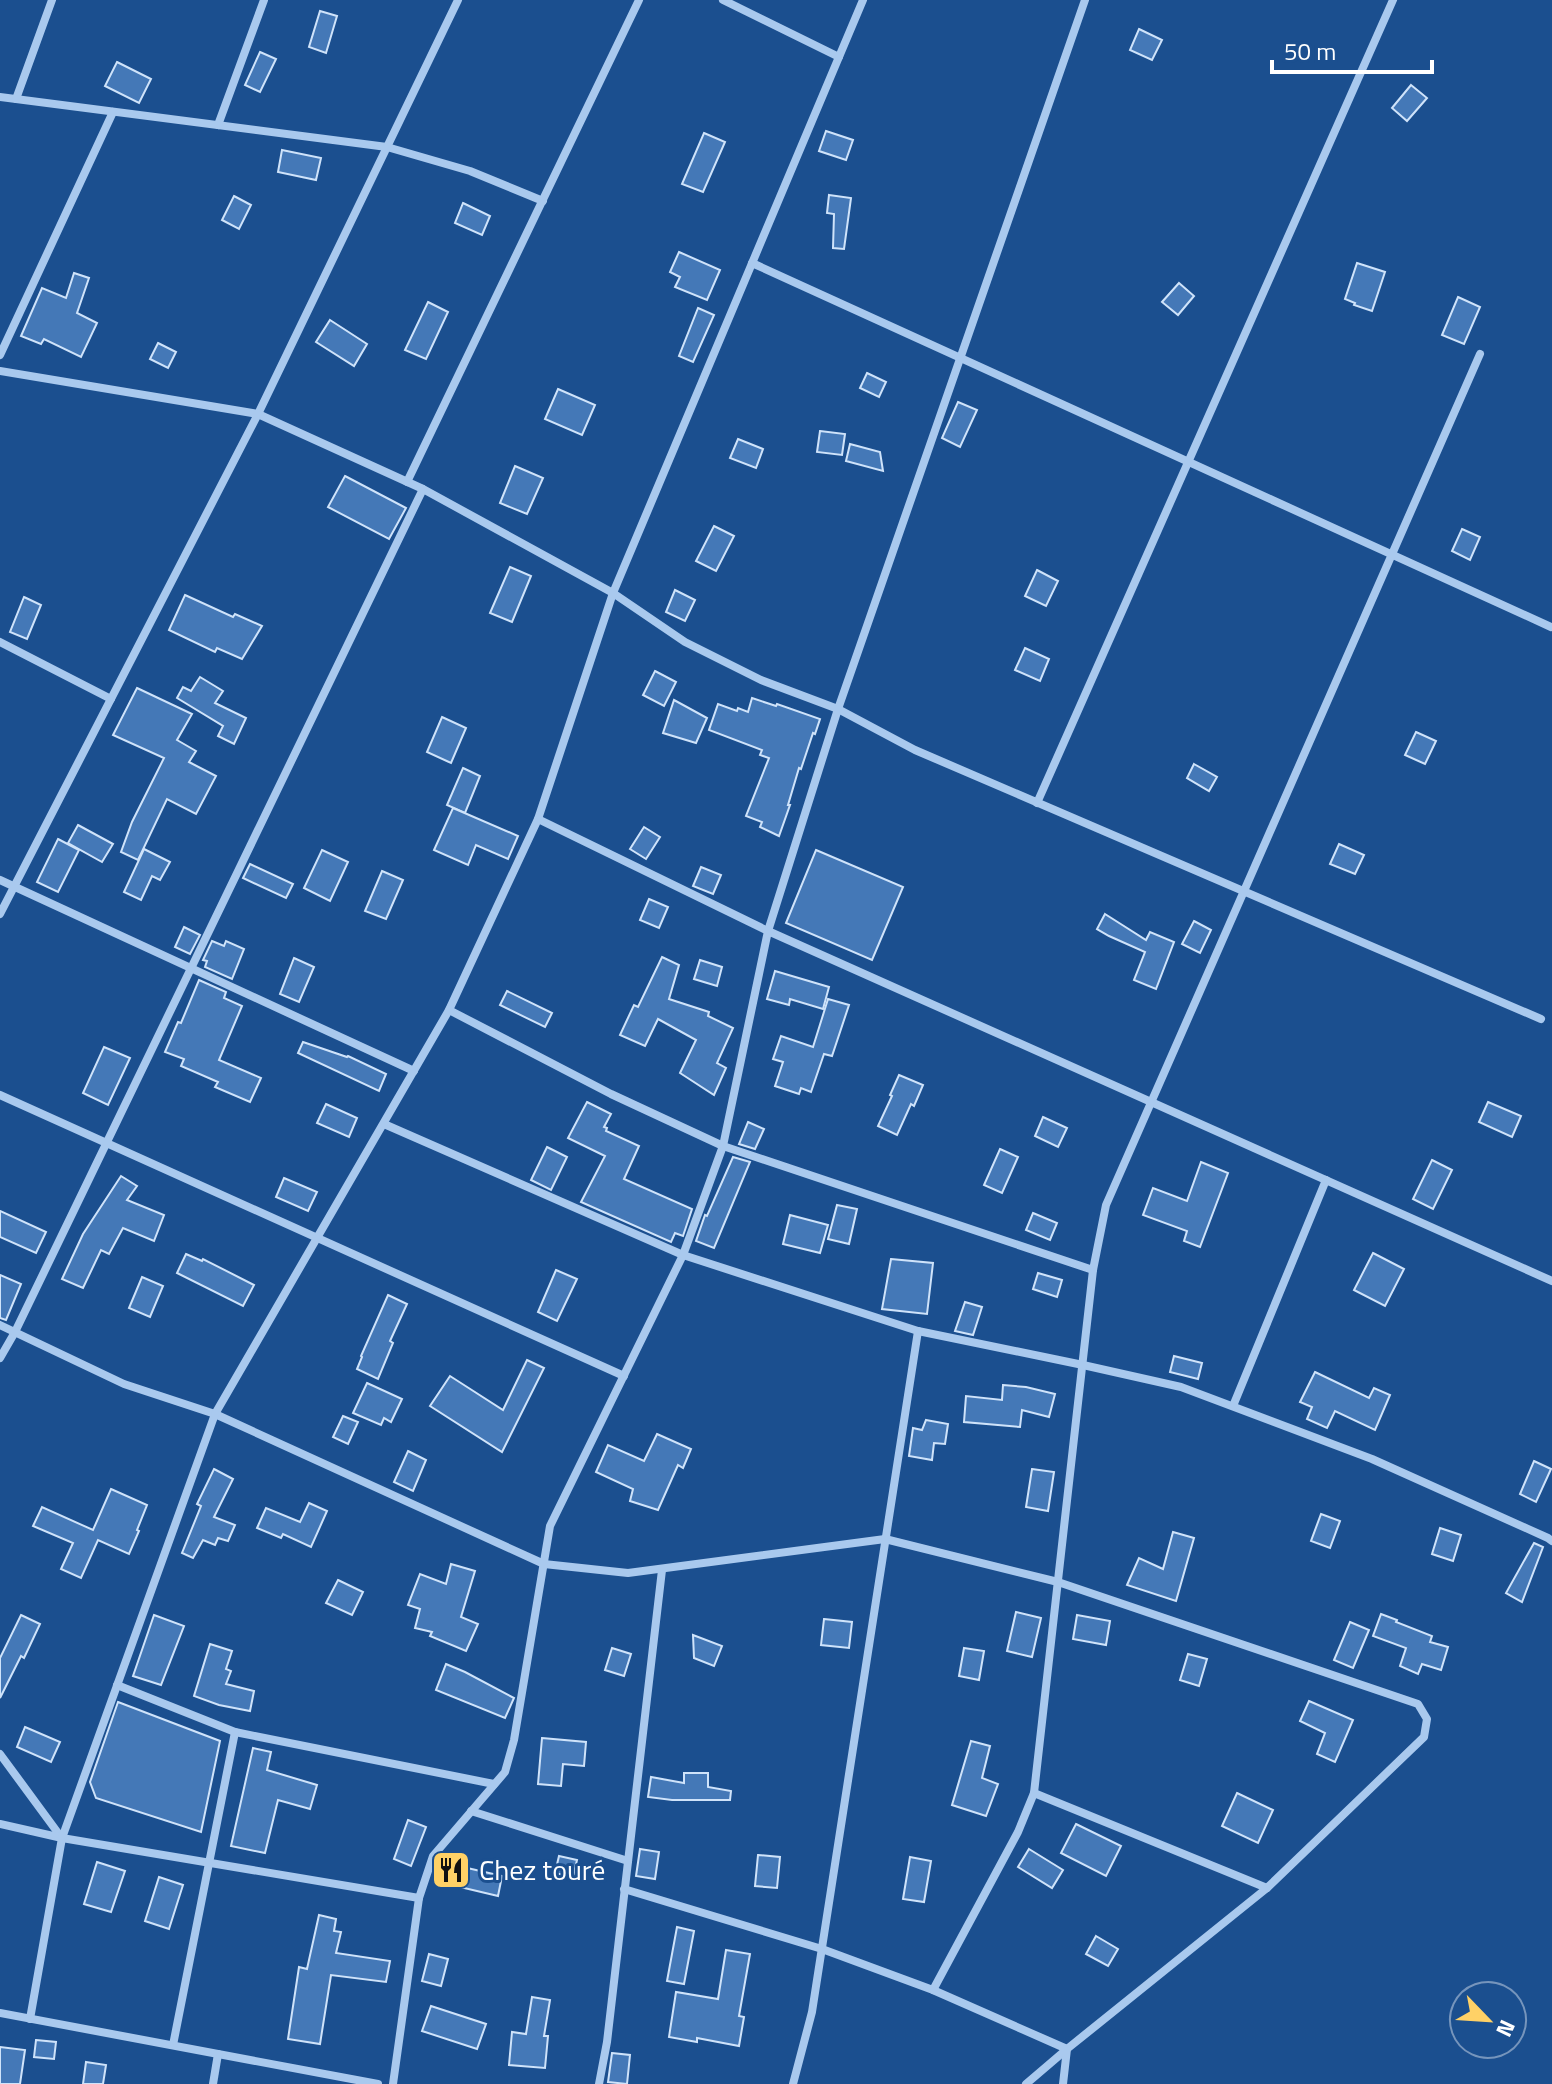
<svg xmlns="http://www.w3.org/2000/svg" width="1552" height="2084" font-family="'Titillium Web',sans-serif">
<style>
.building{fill:#4478b7;stroke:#cfe3fa;stroke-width:2}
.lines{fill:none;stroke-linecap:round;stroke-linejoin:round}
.minor{stroke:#a9c9ee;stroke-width:8}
.labels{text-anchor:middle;stroke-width:6;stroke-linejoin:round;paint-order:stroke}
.poi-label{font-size:28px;fill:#fff;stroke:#1b4f8f;text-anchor:start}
</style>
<rect width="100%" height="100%" fill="#1b4f8f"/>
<g class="building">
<polygon points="320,11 337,16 326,53 309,47"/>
<polygon points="1139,29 1162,40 1152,60 1130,50"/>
<polygon points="260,52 276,59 260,92 245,85"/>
<polygon points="117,62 151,79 139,103 105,86"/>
<polygon points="1411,85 1427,98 1407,121 1392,108"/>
<polygon points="826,131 853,140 846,160 819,151"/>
<polygon points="704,133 725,142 703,192 682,184"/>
<polygon points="282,150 321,158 316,180 278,172"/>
<polygon points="829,195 851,198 844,249 833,248 834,214 827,213"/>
<polygon points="234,196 251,205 239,229 222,220"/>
<polygon points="463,203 490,216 482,235 455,223"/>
<polygon points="679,252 720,270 707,300 675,287 680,277 670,272"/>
<polygon points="1357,263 1385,272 1372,311 1354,305 1355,303 1345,299"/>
<polygon points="74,273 89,278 77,313 97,323 81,357 44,339 41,344 21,336 42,288 66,298"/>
<polygon points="1179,283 1194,296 1178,315 1162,302"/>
<polygon points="1458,297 1480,307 1464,344 1442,335"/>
<polygon points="428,302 448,312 426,359 405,350"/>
<polygon points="698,308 714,315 693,362 679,356"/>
<polygon points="330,320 367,344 354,366 316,342"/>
<polygon points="158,343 176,352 168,368 150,359"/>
<polygon points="867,373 886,382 879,397 860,388"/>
<polygon points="558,389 595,405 582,435 545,419"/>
<polygon points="958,402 977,410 960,447 942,438"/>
<polygon points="820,431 845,434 842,455 817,452"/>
<polygon points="738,439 763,449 756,468 730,458"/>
<polygon points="850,444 880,452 883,471 846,461"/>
<polygon points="515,466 543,478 527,514 500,503"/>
<polygon points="345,476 406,508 389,539 328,507"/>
<polygon points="714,526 734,536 716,571 696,561"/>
<polygon points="1462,529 1480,537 1470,560 1452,551"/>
<polygon points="510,567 531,576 512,622 490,613"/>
<polygon points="1037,570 1058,581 1046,606 1025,596"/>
<polygon points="675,590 695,600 685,621 666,612"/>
<polygon points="185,595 233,617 235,614 262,626 242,659 217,648 215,652 169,630"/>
<polygon points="24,597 41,605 27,639 10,632"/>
<polygon points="1025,648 1049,659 1040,681 1015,670"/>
<polygon points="655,671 676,682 664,706 643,695"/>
<polygon points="200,677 223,691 215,703 246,718 234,744 218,736 223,726 177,698 183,687 191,691"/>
<polygon points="137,688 192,714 177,740 196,751 189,762 216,776 196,814 167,799 138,860 121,852 132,822 164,758 113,735"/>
<polygon points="752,698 776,706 777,704 820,719 815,734 813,733 801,769 799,768 788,805 790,805 779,836 760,827 762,822 746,816 769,758 760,755 762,750 709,730 718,704 737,711 738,708 748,712"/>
<polygon points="674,700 707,718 696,743 663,733"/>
<polygon points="442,717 466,728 451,763 427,752"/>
<polygon points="1416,732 1436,741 1425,764 1405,755"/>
<polygon points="1194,764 1217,777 1209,791 1187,778"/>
<polygon points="463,768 480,776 465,813 447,805"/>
<polygon points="453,808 518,836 508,859 476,845 468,865 434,850"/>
<polygon points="78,825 113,844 102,862 68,843"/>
<polygon points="644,827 660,837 646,859 630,849"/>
<polygon points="58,839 79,850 58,892 37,882"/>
<polygon points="1339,844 1364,855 1355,874 1330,864"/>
<polygon points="144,849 170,862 160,880 152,876 141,900 124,892"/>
<polygon points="322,850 348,862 330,901 304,888"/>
<polygon points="816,850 903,887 872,960 786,923"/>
<polygon points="250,864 293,884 286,898 243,878"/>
<polygon points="701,867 721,875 713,894 693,886"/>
<polygon points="382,871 403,880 386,919 365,911"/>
<polygon points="649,899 668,907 659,928 640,920"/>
<polygon points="1105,914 1146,940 1150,932 1174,942 1156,989 1134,980 1145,952 1109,936 1097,929"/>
<polygon points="1194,921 1211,930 1200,953 1182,944"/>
<polygon points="184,927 200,935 190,954 175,947"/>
<polygon points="212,941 224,946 226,941 244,949 232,979 205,967 207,961 203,960"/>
<polygon points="662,957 679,965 669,999 709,1012 708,1016 733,1028 717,1063 726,1068 714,1095 680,1073 696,1040 658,1019 645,1046 620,1035 634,1005 638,1007"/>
<polygon points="294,958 314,967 299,1002 280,994"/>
<polygon points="700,960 722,967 717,986 694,979"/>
<polygon points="775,971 829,987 823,1009 790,999 789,1005 767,999"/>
<polygon points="199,980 226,992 224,998 242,1006 219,1060 261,1078 250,1102 215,1087 218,1082 181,1066 184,1059 165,1052 178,1022 181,1023"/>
<polygon points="507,991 552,1013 545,1027 500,1005"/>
<polygon points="828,999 849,1005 832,1056 824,1054 811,1092 801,1088 799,1094 775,1086 783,1062 773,1059 781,1036 813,1047"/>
<polygon points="303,1042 347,1057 348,1056 386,1074 379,1091 298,1053"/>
<polygon points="104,1047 130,1058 108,1105 83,1093"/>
<polygon points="899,1075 923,1085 914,1106 911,1104 897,1135 878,1126 892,1096 890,1095"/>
<polygon points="587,1102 611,1114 604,1127 607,1128 606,1131 639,1146 624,1179 692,1209 683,1236 675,1233 671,1242 581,1202 605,1156 568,1138"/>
<polygon points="1488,1102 1521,1116 1512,1137 1479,1122"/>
<polygon points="326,1104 357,1118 349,1137 317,1123"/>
<polygon points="1043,1117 1067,1128 1058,1147 1035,1136"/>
<polygon points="748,1122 764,1129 755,1149 739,1144"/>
<polygon points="547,1147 567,1157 551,1190 531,1180"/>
<polygon points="1000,1149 1018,1157 1002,1193 984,1185"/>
<polygon points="733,1157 750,1162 714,1248 696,1241 705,1215 707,1216"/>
<polygon points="1432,1160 1452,1170 1433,1209 1413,1199"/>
<polygon points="1201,1162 1228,1173 1200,1247 1184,1241 1187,1231 1143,1215 1153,1188 1187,1201"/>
<polygon points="121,1176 137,1186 127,1200 164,1215 154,1241 123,1228 109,1254 101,1250 83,1288 62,1279 83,1234"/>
<polygon points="284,1178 317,1192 308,1211 276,1197"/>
<polygon points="837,1205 857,1209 849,1244 828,1239"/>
<polygon points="0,1211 46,1232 36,1253 0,1237"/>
<polygon points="1033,1213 1057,1223 1050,1240 1026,1230"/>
<polygon points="790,1215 828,1225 820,1253 783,1244"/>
<polygon points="1373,1253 1404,1269 1385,1306 1354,1290"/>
<polygon points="186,1254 202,1261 203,1259 254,1285 243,1306 177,1273"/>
<polygon points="891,1259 933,1263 927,1314 882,1309"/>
<polygon points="556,1270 577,1279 557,1321 538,1312"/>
<polygon points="1038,1273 1062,1280 1057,1297 1033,1289"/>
<polygon points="0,1275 21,1284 6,1320 0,1318"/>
<polygon points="142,1277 163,1286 150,1317 129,1308"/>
<polygon points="388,1295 407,1304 390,1341 393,1343 378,1379 357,1369 362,1357 361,1356"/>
<polygon points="965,1302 982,1307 973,1335 955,1331"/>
<polygon points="1174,1356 1202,1363 1198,1379 1170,1372"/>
<polygon points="527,1360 544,1368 502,1452 430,1406 450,1376 503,1410"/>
<polygon points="1315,1372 1369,1398 1374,1388 1390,1395 1375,1430 1335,1411 1327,1428 1307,1419 1312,1407 1300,1402"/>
<polygon points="367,1383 402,1399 391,1422 384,1418 381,1425 353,1413"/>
<polygon points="1003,1385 1026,1387 1055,1394 1049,1417 1022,1410 1020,1427 964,1422 966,1396 1002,1400"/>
<polygon points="343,1416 358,1422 348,1444 333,1437"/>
<polygon points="926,1420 948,1424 945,1444 934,1443 932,1460 909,1456 913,1428 922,1430"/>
<polygon points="657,1434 691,1449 683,1468 678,1465 658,1510 630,1501 633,1489 596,1472 608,1445 644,1461"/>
<polygon points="408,1451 426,1460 413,1491 394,1482"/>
<polygon points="1534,1461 1551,1469 1536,1502 1520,1494"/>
<polygon points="214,1469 233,1479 214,1517 235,1525 228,1541 218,1538 215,1545 203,1540 193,1558 182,1553 201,1506 197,1504"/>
<polygon points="1032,1469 1054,1472 1048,1511 1026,1507"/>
<polygon points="111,1489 147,1505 137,1530 139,1531 129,1554 98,1540 81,1578 61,1569 73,1543 33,1526 42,1507 93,1530"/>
<polygon points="309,1503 327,1511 311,1547 283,1534 281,1538 257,1528 266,1508 300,1522"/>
<polygon points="1321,1514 1340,1521 1330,1548 1311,1541"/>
<polygon points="1440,1528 1461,1535 1453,1561 1432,1554"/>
<polygon points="1173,1532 1194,1538 1176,1601 1127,1585 1139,1558 1163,1569"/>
<polygon points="1534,1543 1543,1547 1522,1602 1506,1593"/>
<polygon points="451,1564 475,1571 461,1617 478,1624 466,1651 430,1636 432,1632 415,1628 420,1609 408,1605 420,1574 446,1584"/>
<polygon points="338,1580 363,1592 352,1615 326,1603"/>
<polygon points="1016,1612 1041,1618 1032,1657 1007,1651"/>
<polygon points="1381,1614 1397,1620 1396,1622 1432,1636 1430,1642 1448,1647 1441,1670 1422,1664 1418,1674 1400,1666 1406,1648 1373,1636"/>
<polygon points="21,1615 40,1624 24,1658 21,1656 0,1698 0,1658"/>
<polygon points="154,1615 184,1626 161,1685 133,1676"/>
<polygon points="1077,1615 1110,1621 1106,1645 1073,1639"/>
<polygon points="824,1619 852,1622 849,1648 821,1645"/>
<polygon points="1350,1622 1369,1630 1353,1668 1334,1660"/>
<polygon points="693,1635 722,1646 714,1666 694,1658"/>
<polygon points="210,1644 232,1651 226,1669 231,1671 226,1684 254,1691 250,1711 219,1705 194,1696"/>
<polygon points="612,1648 631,1654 624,1676 605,1670"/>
<polygon points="964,1648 984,1651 979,1680 959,1676"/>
<polygon points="1188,1654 1207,1659 1199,1686 1180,1680"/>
<polygon points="446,1664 465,1672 514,1698 505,1718 436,1690"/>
<polygon points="1309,1701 1353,1720 1335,1762 1317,1754 1325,1733 1300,1721"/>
<polygon points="118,1702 220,1741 201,1832 96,1798 90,1782"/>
<polygon points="25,1727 60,1742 51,1762 17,1747"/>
<polygon points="542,1738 586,1742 584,1766 563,1764 561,1786 538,1784"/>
<polygon points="971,1741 990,1746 982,1778 998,1784 986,1816 952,1805"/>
<polygon points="253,1748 271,1752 267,1770 317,1785 310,1809 278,1800 265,1853 231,1846"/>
<polygon points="684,1773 708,1773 708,1787 731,1791 730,1800 672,1800 648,1797 651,1777 684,1783"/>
<polygon points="1237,1793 1273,1810 1258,1843 1222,1826"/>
<polygon points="408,1820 426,1827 411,1866 394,1859"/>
<polygon points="1076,1824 1121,1846 1106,1876 1061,1853"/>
<polygon points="640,1849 659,1852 655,1879 636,1876"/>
<polygon points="1029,1849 1063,1870 1052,1888 1018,1867"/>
<polygon points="758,1855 780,1857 777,1888 755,1886"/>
<polygon points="559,1856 577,1860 573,1877 555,1873"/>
<polygon points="910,1857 931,1861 924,1902 903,1899"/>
<polygon points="97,1862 125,1871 111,1912 84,1904"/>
<polygon points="463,1867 502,1876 498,1896 460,1887"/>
<polygon points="159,1877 183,1885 169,1929 145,1921"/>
<polygon points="319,1915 336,1919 334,1931 341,1932 336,1953 390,1961 386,1982 331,1975 320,2044 288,2039 299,1967 307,1969"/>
<polygon points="677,1927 694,1931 684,1984 667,1981"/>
<polygon points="1096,1936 1118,1949 1108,1966 1086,1954"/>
<polygon points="726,1950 750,1954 739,2016 744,2017 739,2046 697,2038 697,2042 669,2037 676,1992 718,1999"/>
<polygon points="429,1954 448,1959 441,1986 422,1981"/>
<polygon points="532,1997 550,2000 544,2036 548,2036 545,2068 509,2065 512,2032 526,2034"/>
<polygon points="431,2006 486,2024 477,2049 422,2031"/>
<polygon points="36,2040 56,2042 54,2059 34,2057"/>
<polygon points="0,2047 25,2050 20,2084 0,2084"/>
<polygon points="612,2053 630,2055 627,2084 608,2082"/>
<polygon points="86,2062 106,2065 103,2084 83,2084"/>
</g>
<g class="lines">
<g class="minor">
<polyline points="723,0 839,57"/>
<polyline points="0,97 387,147 470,171 543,201"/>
<polyline points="16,99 52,0"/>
<polyline points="218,125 264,0"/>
<polyline points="752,263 1551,627"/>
<polyline points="0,355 113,112"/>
<polyline points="0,371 258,414 423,489 613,593 685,642 761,680 838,709 915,750 1541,1019"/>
<polyline points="407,482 639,0"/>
<polyline points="0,642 111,699"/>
<polyline points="1037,803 1393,0"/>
<polyline points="538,819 768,931 1552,1281"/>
<polyline points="0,880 414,1071"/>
<polyline points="0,914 258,414 458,0"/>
<polyline points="449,1010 611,1094 723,1146 1093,1270"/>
<polyline points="0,1095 624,1376"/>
<polyline points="384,1124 683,1255 918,1331 1083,1365 1181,1387 1372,1459 1548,1538 1552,1541"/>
<polyline points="0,1325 124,1384 215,1414 544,1564 628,1573 885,1539 1058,1582 1418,1704 1427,1719 1424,1737 1267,1888 1067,2049 1026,2084"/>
<polyline points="0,1358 15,1332 423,489"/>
<polyline points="1233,1406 1326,1180"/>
<polyline points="117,1685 235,1732 494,1784"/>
<polyline points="0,1754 61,1837"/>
<polyline points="1034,1793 1267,1888"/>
<polyline points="471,1811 628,1861"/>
<polyline points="0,1824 62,1838 419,1898"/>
<polyline points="624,1889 822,1949 933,1990 1067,2049 1063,2084"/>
<polyline points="933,1990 1018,1832 1034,1793 1093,1270 1106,1205 1480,354"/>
<polyline points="0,2013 378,2084"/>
<polyline points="30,2019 62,1838 215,1414 449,1010 538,819 613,593 863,0"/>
<polyline points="173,2045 235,1732"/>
<polyline points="213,2084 218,2054"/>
<polyline points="393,2084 419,1898 433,1856 505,1772 514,1740 550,1526 683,1255 723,1146 768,931 838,709 1085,0"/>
<polyline points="599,2084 607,2042 662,1570"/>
<polyline points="793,2084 812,2012 918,1331"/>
</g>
</g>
<defs>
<symbol id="restaurant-square" viewBox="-11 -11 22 22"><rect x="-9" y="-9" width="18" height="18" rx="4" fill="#ffd166" stroke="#1b4f8f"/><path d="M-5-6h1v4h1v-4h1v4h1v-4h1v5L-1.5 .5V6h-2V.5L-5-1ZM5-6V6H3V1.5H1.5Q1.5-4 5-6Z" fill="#111"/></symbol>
</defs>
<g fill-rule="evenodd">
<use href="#restaurant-square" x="429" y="1848" width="44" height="44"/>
</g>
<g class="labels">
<g class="poi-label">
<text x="479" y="1880">Chez touré</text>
</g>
</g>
<g transform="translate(1488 2020) rotate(115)"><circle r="38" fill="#1b4f8f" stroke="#7695bc" stroke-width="2"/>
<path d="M0-6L14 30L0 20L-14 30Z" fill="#ffd166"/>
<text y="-12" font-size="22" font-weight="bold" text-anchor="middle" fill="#ffffff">N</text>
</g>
<path d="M1272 60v12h160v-12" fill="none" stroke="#ffffff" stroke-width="4"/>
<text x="1284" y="60" font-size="24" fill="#ffffff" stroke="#1b4f8f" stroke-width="6" paint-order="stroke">50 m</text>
</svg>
